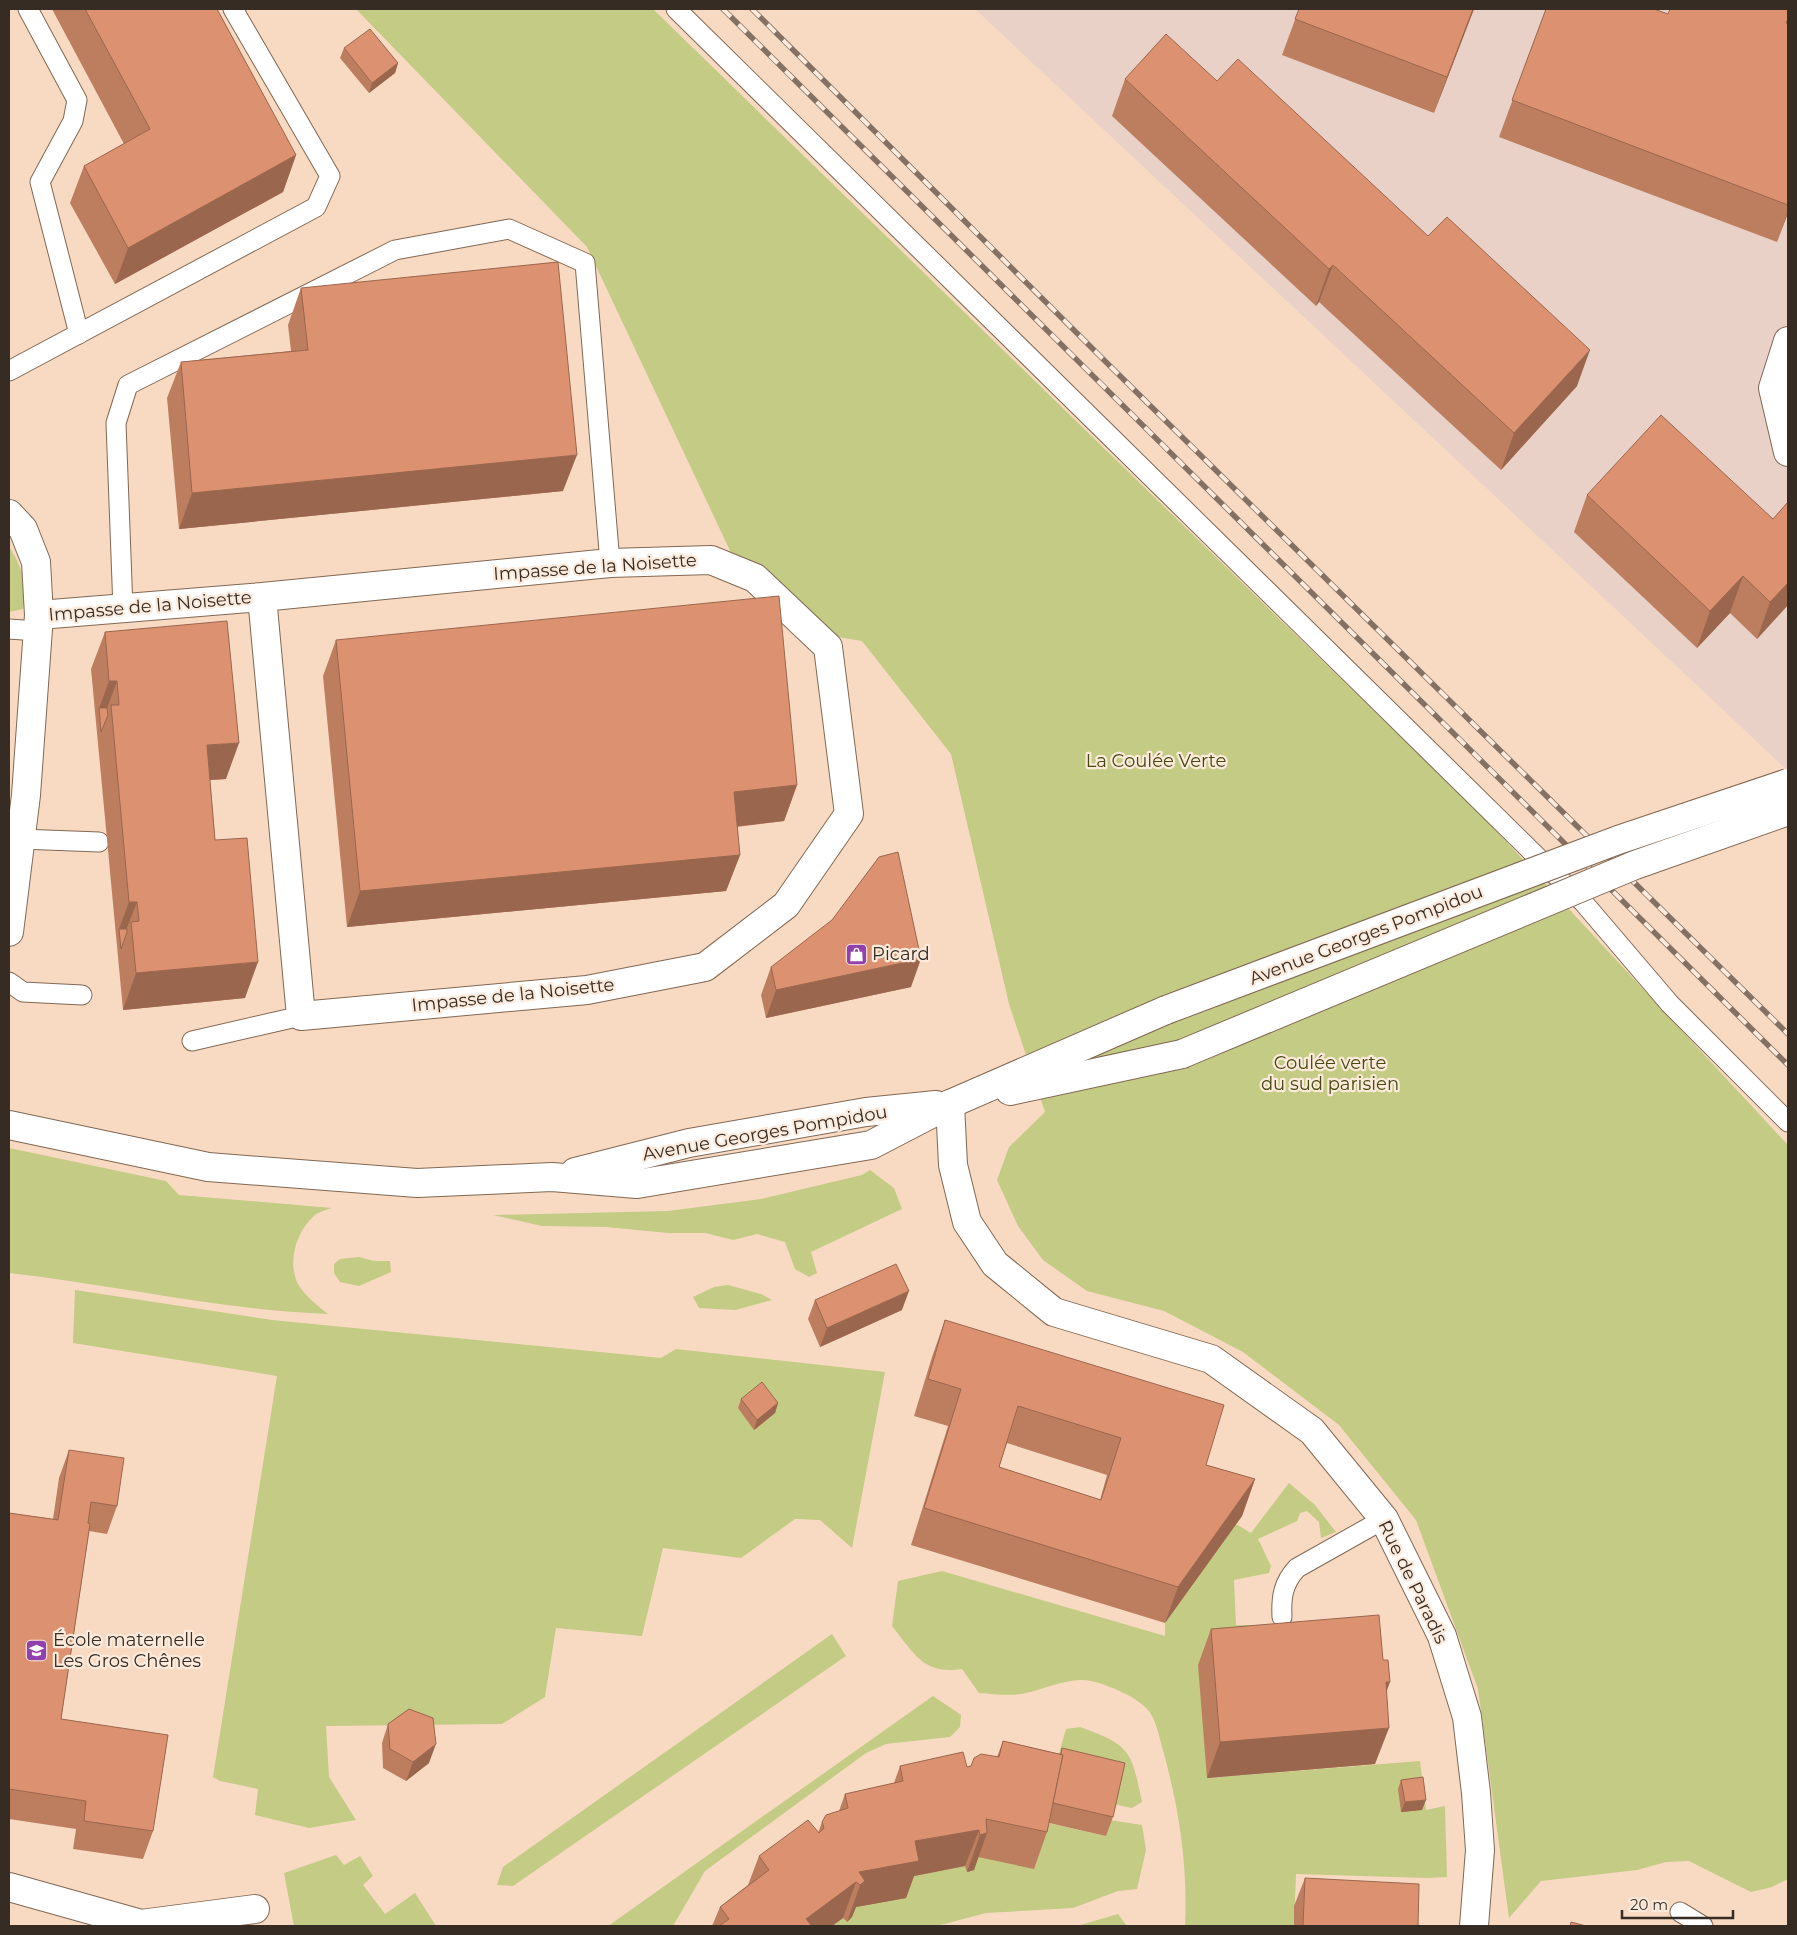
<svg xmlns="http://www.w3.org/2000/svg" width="1797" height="1935" font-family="Montserrat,sans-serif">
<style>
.industrial{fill:#e9d1c7}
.green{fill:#c3cb84}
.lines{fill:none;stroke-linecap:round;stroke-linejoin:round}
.lane-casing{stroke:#816853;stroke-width:21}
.street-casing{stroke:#816853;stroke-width:30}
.secondary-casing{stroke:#816853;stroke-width:30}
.lane{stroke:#fff;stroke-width:19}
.street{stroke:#fff;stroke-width:28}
.secondary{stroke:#fff;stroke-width:28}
.rail-casing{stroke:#847163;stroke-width:5.5}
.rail{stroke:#fceadc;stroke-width:4;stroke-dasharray:11;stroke-linecap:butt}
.secondary-bridge-casing{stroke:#816853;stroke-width:30;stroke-linecap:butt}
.secondary-bridge{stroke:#fff;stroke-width:28}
.wall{fill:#bd7e60;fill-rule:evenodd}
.shaded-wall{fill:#9a664e}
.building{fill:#dc9270;stroke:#9a664e;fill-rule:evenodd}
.labels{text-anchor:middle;stroke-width:4.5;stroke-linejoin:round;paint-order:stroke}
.street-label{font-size:18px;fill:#372c23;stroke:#fceadc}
.park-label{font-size:18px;fill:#464a0f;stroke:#fceadc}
.poi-label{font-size:18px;fill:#372c23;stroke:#fceadc;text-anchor:start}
</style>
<rect width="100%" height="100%" fill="#f8dac3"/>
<polygon class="industrial" points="975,9 1788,9 1788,771 1703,691"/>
<g class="green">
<polygon points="356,9 653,9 1489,823 1788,1145 1788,1879 1772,1887 1751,1892 1689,1861 1666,1862 1637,1870 1541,1881 1509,1918 1478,1689 1416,1520 1339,1425 1243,1352 1164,1311 1087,1291 1043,1260 1018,1226 997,1180 1009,1147 1045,1112 1009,1004 951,754 862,641 837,637 733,557 587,247"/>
<path d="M9,547C22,566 28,586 23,609L9,612Z"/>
<path d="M9,1148L166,1181L179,1195L332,1208C326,1210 318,1212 314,1216C296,1232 287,1262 298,1284C306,1297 317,1305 328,1314C221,1310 116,1285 9,1273Z"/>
<polygon points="870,1170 894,1188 902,1209 811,1252 817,1273 809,1277 795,1269 785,1242 757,1234 733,1240 705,1233 668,1233 606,1227 542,1226 493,1215 668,1211 761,1199 862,1175"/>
<polygon points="359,1257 374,1261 390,1261 391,1272 359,1286 340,1282 334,1273 334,1264 340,1259"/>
<polygon points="728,1285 761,1294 772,1300 735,1310 699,1308 693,1297 714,1287"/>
<polygon points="75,1290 272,1320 661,1358 676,1349 885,1372 852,1548 820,1520 795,1519 741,1558 663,1548 642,1636 556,1628 545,1697 502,1724 326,1726 329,1777 356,1820 309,1828 255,1815 258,1789 220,1781 213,1777 277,1376 73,1343"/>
<path d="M1289,1483L1315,1505L1336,1532L1321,1538L1319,1522L1307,1511L1300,1513L1297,1521L1258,1539L1271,1566L1269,1573L1234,1580L1236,1625H1265L1207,1778L1420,1761L1426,1810L1445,1806L1447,1877L1427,1878L1296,1874L1294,1926H1185C1188,1866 1179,1808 1163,1750C1159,1737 1156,1717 1146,1708C1133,1695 1108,1685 1091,1681C1071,1676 1043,1690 1021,1694C1008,1696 993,1694 979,1693L962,1669C923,1675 914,1653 892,1626L898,1581L942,1571L1165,1636V1623L1236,1524L1251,1533Z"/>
<polygon points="832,1634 846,1656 513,1886 497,1885 503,1867"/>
<polygon points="933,1696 961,1715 960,1727 950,1737 886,1744 866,1753 705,1871 673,1926 608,1926"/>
<path d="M1080,1727C1132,1746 1131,1751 1142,1802L1132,1808L1113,1804L1055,1767L1066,1729Z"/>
<polygon points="1110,1820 1142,1825 1146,1850 1137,1889 1118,1891 1073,1908 986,1913 937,1926 832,1926 843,1918 847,1922 852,1917 846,1909 902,1878 965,1866 973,1856 1043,1822 1106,1836"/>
<polygon points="336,1855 344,1865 360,1856 373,1876 363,1885 385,1914 415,1893 436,1926 294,1926 284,1873"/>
<polygon points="1118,1914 1127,1926 1077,1926"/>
</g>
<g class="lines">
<defs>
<g id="lane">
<polyline points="28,9 77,100 73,121 40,182 79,334"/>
<polyline points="676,9 1583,902 1670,1004 1788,1122"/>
<polyline points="9,371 316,207 330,176 233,9"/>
<polyline points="123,609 116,423 128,385 395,250 509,229 585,263 610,563"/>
<polyline points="9,629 37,631"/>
<polyline points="20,839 99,842"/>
<polyline points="9,982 23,992 82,995"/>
<polyline points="192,1041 301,1016"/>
<path d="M1282,1617C1281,1597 1283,1583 1297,1568L1384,1519"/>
<polyline points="1680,1912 1703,1926"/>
</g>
<g id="street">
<polyline points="1788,341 1773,388 1788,452"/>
<polyline points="9,514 23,529 36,562 39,615 26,795 9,932"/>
<polyline points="39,615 262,597 610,563 711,560 755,578 828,647 849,814 786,905 705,967 587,990 301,1016 262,597"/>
<polyline points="950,1104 953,1165 967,1222 995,1264 1054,1312 1211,1359 1312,1431 1384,1519 1442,1636 1467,1717 1476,1793 1480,1850 1474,1926"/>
<polyline points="9,1887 141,1924 255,1909"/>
</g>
<g id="secondary">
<polyline points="1010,1091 1182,1054"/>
<polyline points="9,1125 208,1167 417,1183 552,1177 637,1184 871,1145 950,1104 1166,1010"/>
<polyline points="575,1172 689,1143 866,1112 936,1105"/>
</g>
</defs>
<use href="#lane" class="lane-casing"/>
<use href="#street" class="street-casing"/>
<use href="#secondary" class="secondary-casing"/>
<use href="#lane" class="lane"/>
<use href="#street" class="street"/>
<use href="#secondary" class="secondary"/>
<defs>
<g id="rail">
<polyline points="723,9 1788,1065"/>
<polyline points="752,9 1111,367 1788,1034"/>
</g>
</defs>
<use href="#rail" class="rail-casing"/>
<use href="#rail" class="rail"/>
<defs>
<g id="secondary-bridge">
<polyline points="1166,1010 1618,840 1788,783"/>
<polyline points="1182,1054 1635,865 1788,811"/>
</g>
</defs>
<use href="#secondary-bridge" class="secondary-bridge-casing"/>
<use href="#secondary-bridge" class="secondary-bridge"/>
</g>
<g class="wall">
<polygon points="52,9 217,9 296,155 283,192 115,284 70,203 84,166 124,144"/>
<polygon points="1299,9 1474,9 1434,113 1282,55"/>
<polygon points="1546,9 1668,14 1788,9 1788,20 1787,24 1788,24 1788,213 1777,242 1499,137"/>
<polygon points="344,48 398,63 395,73 369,93 340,58"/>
<polygon points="1125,79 1217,81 1577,386 1501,470 1319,302 1316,306 1112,116"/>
<polygon points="301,288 563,491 179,529 167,398 181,362 291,351 288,325"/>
<polygon points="1587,495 1773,519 1788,502 1788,605 1757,639 1730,613 1697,648 1574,532"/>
<polygon points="105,632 226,779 210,780 215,840 245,998 123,1010 91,669"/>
<polygon points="336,640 797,785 784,821 737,827 740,855 726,891 347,927 323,676"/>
<polygon points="771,967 911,987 766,1018 761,995"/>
<polygon points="815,1300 902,1310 820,1347 808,1319"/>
<path d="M945,1320L1206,1465L1255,1479L1242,1516L1165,1623L911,1545L948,1426L914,1416L932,1357ZM1007,1443L1107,1475L1100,1500L999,1467Z"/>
<polygon points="741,1399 778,1403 775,1413 754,1430 738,1408"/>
<polygon points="69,1450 117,1506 107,1534 89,1531 61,1719 153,1831 143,1859 73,1849 76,1829 9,1819 9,1513 53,1519 59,1478"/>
<polygon points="1211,1629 1383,1660 1386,1691 1375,1764 1207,1778 1198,1665"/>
<polygon points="388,1724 429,1763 406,1781 383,1768 382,1743"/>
<polygon points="1003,1741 1060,1754 1062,1748 1113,1817 1106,1836 1049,1823 1047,1832 1034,1869 978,1857 974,1870 967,1872 965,1866 914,1876 906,1898 856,1907 852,1917 847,1922 843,1918 832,1926 712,1926 720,1907 748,1885 759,1856 818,1833 822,1822 839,1811 845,1794 894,1783 900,1766 967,1767 971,1766 997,1757"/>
<polygon points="1401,1780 1422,1810 1401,1812 1398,1789"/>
<polygon points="1305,1878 1418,1926 1294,1926 1294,1906"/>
</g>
<g class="shaded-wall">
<polygon points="1473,9 1474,9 1434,113 1447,77"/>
<polygon points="398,63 395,73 369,93 372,83"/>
<polygon points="296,155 283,192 115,284 128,248"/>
<polygon points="1788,211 1788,213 1777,242"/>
<polygon points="1333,265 1319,302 1316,306 1329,269"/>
<polygon points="1590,350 1577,386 1501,470 1514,433"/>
<polygon points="577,455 563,491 179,529 192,493"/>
<polygon points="1743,576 1730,613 1697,648 1710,611"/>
<polygon points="1788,583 1788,605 1757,639 1770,602"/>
<polygon points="109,681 117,681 104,717 99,708 96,717"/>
<polygon points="239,743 226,779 194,781 207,745"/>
<polygon points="797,785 784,821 720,828 734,792"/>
<polygon points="740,855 726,891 347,927 360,891"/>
<polygon points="129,902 137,902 123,938 119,929"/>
<polygon points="921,959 911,987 766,1018 776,990"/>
<polygon points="258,962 245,998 123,1010 136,973"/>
<polygon points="909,1291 902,1310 820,1347 827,1328"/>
<polygon points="778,1403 775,1413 754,1430 757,1420"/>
<polygon points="1255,1479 1242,1516 1165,1623 1178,1587"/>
<polygon points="1386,1682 1390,1682 1377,1718"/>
<polygon points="1389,1728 1375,1764 1207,1778 1220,1742"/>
<polygon points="436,1744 429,1763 406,1781 413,1762"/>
<polygon points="1426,1800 1422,1810 1401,1812 1405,1802"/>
<polygon points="979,1830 965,1866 914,1876 906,1898 856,1907 852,1917 847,1922 860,1885 856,1882 843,1918 832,1926 804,1926 806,1919 859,1872 915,1841"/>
<polygon points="987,1833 974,1870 967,1872 980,1835"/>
</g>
<g class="building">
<polygon points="85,9 217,9 296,155 128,248 84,166 150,129"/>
<polygon points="1299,9 1473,9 1447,77 1295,19"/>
<polygon points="1546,9 1654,9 1668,14 1670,9 1788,9 1788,19 1786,23 1788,24 1788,205 1512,100"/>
<polygon points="370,29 398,63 372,83 344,48"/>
<polygon points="1166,34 1217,81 1238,59 1428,236 1447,217 1590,350 1514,433 1333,265 1329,269 1125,79"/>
<polygon points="558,262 577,455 192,493 181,362 308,350 301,288"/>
<polygon points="1661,415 1773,519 1788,502 1788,583 1770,602 1743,576 1710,611 1587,495"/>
<polygon points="779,596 797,785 734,792 740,855 360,891 336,640"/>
<polygon points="227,621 239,743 207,745 215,840 247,838 258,962 136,973 131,922 139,921 137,902 129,902 111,705 119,705 117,681 109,681 105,632"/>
<polygon points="99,708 107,708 108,715 101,732"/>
<polygon points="898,852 921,959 776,990 771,967 832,920 879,857"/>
<polygon points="119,929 127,929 127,932 121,949"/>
<polygon points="896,1264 909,1291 827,1328 815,1300"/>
<path d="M945,1320L1224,1405L1206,1465L1255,1479L1178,1587L924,1508L961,1389L928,1379ZM1018,1406L1121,1438L1101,1500L999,1467Z"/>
<polygon points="762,1382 778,1403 757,1420 741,1399"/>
<polygon points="69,1450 124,1458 117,1506 91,1502 88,1523 90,1524 61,1719 168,1735 153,1831 84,1821 86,1801 9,1789 9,1513 58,1520"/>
<polygon points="1379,1615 1383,1660 1388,1660 1390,1682 1386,1682 1389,1728 1220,1742 1211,1629"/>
<polygon points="409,1709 433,1718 436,1744 413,1762 390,1749 388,1724"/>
<polygon points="1003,1741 1063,1755 1047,1832 986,1819 987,1833 980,1835 979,1830 915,1841 919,1861 859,1872 865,1881 860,1885 856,1882 806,1919 812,1926 719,1926 729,1919 720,1907 769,1870 759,1856 808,1820 819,1833 824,1828 822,1822 826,1815 848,1808 845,1794 903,1781 900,1766 963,1752 967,1767 971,1766 974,1758 981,1754 999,1757"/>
<polygon points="1062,1748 1125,1763 1113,1817 1053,1803 1063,1755 1061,1754"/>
<polygon points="1423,1777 1426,1800 1405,1802 1401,1780"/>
<polygon points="1305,1878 1419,1884 1418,1926 1303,1926"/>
<polygon points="1571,1922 1586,1926 1570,1926"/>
</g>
<defs>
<symbol id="shop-square" viewBox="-11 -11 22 22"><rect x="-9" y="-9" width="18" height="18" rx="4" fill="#9340af" stroke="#fceadc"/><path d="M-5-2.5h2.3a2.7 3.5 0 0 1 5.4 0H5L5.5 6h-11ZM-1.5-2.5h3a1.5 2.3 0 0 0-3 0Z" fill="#fff"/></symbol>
<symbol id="school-square" viewBox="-11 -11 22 22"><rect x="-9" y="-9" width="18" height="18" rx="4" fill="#9340af" stroke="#fceadc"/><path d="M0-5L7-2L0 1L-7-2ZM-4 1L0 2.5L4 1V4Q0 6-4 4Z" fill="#fff"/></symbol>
</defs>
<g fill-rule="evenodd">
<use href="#shop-square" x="844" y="942" width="25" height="25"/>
<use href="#school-square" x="24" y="1638" width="25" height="25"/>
</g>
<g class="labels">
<g class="street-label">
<text transform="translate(595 567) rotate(-4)" y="6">Impasse de la Noisette</text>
<text transform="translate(150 606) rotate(-5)" y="6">Impasse de la Noisette</text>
<text transform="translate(1366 935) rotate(-21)" y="6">Avenue Georges Pompidou</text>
<text transform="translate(513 995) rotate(-6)" y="6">Impasse de la Noisette</text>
<text transform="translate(765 1133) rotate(-10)" y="6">Avenue Georges Pompidou</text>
<text transform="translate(1413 1582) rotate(64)" y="6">Rue de Paradis</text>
</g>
<g class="park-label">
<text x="1156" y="767">La Coulée Verte</text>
<text x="1330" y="1069">Coulée verte<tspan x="1330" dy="21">du sud parisien</tspan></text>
</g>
<g class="poi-label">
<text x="872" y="960">Picard</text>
<text x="53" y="1646">École maternelle<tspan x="53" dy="21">Les Gros Chênes</tspan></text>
</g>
</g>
<rect width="1797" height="1935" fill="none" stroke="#372c23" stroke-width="20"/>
<path d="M1622 1910v8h111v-8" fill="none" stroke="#372c23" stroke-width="2.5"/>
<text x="1630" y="1910" font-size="15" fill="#372c23" stroke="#fceadc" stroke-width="4" paint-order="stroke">20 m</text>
</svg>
